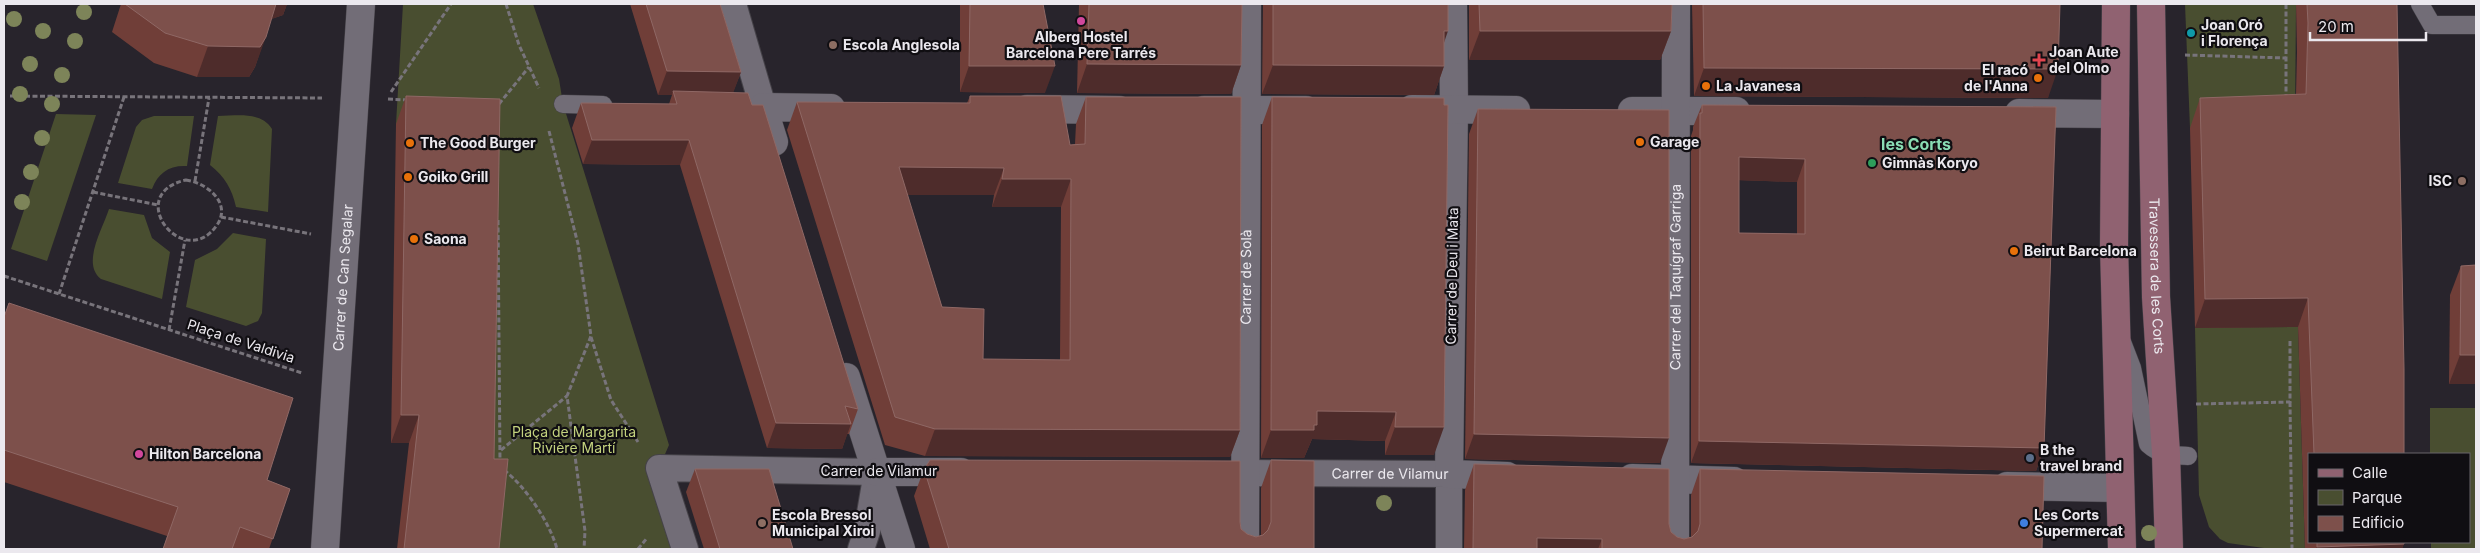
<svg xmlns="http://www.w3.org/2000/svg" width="2480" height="553" font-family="Inter,sans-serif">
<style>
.green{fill:#494e30}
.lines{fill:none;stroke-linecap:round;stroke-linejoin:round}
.service-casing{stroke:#454248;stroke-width:19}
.pedestrian-casing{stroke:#454248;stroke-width:28}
.minor-casing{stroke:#454248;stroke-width:29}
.secondary-casing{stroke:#454248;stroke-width:29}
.path{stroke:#78747b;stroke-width:3;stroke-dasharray:5 2.5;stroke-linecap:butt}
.service{stroke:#726d77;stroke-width:18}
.pedestrian{stroke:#726d77;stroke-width:26}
.minor{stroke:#726d77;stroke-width:28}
.secondary{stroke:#906271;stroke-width:28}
.tree{fill:#7d8459}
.wall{fill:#703e38;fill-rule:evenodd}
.shaded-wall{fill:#4e2c2b}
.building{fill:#7d504b;stroke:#8f6865;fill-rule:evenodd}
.hotel-dot{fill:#d1479c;stroke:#100e12;stroke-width:2}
.culture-dot{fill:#0f9aa8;stroke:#100e12;stroke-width:2}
.education-dot{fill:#8d6e63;stroke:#100e12;stroke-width:2}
.health-dot{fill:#e0444e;stroke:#100e12;stroke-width:2}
.food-dot{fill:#e8710a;stroke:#100e12;stroke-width:2}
.leisure-dot{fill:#2e9e5b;stroke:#100e12;stroke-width:2}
.service-dot{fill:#5c6f8a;stroke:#100e12;stroke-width:2}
.shop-dot{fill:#3f7fe0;stroke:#100e12;stroke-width:2}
.labels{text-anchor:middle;stroke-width:4.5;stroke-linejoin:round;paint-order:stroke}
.poi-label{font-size:14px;font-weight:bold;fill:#ebe8ee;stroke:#100e12;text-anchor:start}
.street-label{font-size:14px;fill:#ebe8ee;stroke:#100e12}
.park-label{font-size:14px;fill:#c3d27e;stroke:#100e12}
.quarter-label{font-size:16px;font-weight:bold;fill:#8addb4;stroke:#100e12}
</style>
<rect width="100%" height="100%" fill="#28242c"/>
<g class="green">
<polygon points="403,4 533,4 559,79 563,104 669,445 659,468 683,549 492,549 396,124"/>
<polygon points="2185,4 2296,4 2295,123 2190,128"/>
<polygon points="56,114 96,115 47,261 11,249"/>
<path d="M154,116H194L187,166C169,165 158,173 152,189L118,183L136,127L142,120Z"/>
<path d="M218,116C237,116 261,111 272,129L268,212L236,207C232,189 225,177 210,165Z"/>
<path d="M109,209L144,215L152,238L170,252L162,299L101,279C81,264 103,228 109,209Z"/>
<polygon points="233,233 266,239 262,313 258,321 246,326 186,307 195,260 217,249"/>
<polygon points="2298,327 2305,549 2271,549 2228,543 2220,539 2209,527 2199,495 2195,328"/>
<polygon points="2430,408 2476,408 2476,549 2431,549 2431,542 2469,542 2469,454 2430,454"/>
</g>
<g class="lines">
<defs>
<g id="service">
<polyline points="2420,4 2432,25 2476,25"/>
<polyline points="563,104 603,105"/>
<path d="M2122,342L2132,368L2148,444C2160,455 2172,455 2188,456"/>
</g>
<g id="pedestrian">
<polyline points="733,4 763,107"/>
<path id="s1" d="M1246,473L1449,474V549"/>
<polyline points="685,549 659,468 877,472 867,531 861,549"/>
</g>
<g id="minor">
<polyline points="1453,4 1454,109 1449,474 1507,476"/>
<polyline points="1027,109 1119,110"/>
<polyline points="1412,109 1516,110"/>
<polyline points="1204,110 1306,110"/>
<polyline points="1632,111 1736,111"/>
<polyline points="2019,113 2115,114"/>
<polyline points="774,142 763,107 831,108"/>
<polyline points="846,377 901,549"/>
<polyline points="877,472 961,472"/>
<polyline points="1632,478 1734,481"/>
<polyline points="2007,486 2120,488"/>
<path id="s2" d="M325,549L361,4"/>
<path id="s3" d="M1245,549L1247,4"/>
<path id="s4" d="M1675,549L1676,4"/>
</g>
<g id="secondary">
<polyline points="2116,4 2114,246 2122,549"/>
<path id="s5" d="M2151,4L2156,297L2166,454L2169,549"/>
</g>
</defs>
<use href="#service" class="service-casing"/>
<use href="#pedestrian" class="pedestrian-casing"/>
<use href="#minor" class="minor-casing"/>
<use href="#secondary" class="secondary-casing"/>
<g class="path">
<polyline points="506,4 519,45 539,88"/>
<polyline points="2286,4 2286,98"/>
<polyline points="2185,55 2286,58"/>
<polyline points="391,92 451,4"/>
<polyline points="10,96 322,98"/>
<polyline points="388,99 407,100"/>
<polyline points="499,104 529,67"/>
<polyline points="549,131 578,244 591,336 567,396 585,531 584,549"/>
<path d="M186,180C207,183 232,203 217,225C184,273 122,194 186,180Z"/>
<polyline points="195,181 209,98"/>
<polyline points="93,192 158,205"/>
<polyline points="221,217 311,234"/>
<polyline points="498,220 500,461"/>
<polyline points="4,276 302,373"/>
<polyline points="59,294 124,97"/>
<polyline points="169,330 185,240"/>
<polyline points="591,337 611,400 638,442"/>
<polyline points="2290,402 2292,549"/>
<polyline points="2196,404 2290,402 2290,340"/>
<polyline points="501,450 567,396"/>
<path d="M504,470C526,487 550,523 557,549"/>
<polyline points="638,549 647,538"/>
</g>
<use href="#service" class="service"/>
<use href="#pedestrian" class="pedestrian"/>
<use href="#minor" class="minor"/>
<use href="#secondary" class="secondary"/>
</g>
<g class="tree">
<circle cx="84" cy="12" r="8"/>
<circle cx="14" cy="19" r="8"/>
<circle cx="43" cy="31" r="8"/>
<circle cx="75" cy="41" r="8"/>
<circle cx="30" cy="64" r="8"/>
<circle cx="62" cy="75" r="8"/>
<circle cx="20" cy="94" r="8"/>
<circle cx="52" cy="104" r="8"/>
<circle cx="42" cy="138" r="8"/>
<circle cx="31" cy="172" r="8"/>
<circle cx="22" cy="202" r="8"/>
<circle cx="1384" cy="503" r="8"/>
<circle cx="2149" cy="533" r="8"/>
</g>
<g class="wall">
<polygon points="121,4 287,4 283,15 271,19 255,67 249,77 197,77 154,63 112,32"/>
<polygon points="630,4 720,4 741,72 733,92 752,105 858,409 849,434 847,434 842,449 767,448 680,165 583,164 572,128 581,103 669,104 672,95 658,95"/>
<polygon points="960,4 1043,4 1045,93 960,92"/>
<polygon points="1079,4 1242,4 1241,65 1231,94 1077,93"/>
<polygon points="1263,4 1448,4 1444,43 1444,66 1434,95 1262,94"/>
<polygon points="1469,4 1672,4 1671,31 1660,60 1469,60"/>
<polygon points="1692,4 2060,4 2048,98 1694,96"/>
<polygon points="2296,4 2397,4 2404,454 2309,454 2309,542 2404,542 2402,549 2305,549 2298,327 2195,328 2190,128 2200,98 2296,95 2297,52"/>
<polygon points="406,96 494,459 499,549 397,549 409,443 391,443 396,124"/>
<path d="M970,96L1070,145L1075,144L1076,124L1086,97L1240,430L1230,457L925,456L885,445L787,130L797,102L967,103ZM907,195H994L992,207H1061L1060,360L983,359L942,307Z"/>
<polygon points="1272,97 1434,455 1385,455 1385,441 1312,439 1304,458 1261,458 1262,125"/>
<path d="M1702,105L2056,107L2044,448L2036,471L1691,463V136L1693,130V127ZM1739,180L1797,182V234L1739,233Z"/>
<polygon points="1478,109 1660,463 1465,459 1469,134"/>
<polygon points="2476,265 2476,384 2449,384 2450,295 2461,266"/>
<polygon points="4,316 267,480 290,489 269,549 163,549 167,536 4,482"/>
<polygon points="1271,460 1314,549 930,549 914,496 924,469 1240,522 1241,529 1247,534 1256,537 1261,535 1261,488"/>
<polygon points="1474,464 1669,524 1671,532 1677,537 1684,539 1691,537 1691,495 1700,469 2042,549 1464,549 1465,490"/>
<polygon points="695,469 793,549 704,549 686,492"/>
</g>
<g class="shaded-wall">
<polygon points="275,4 287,4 283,15 269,20"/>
<polygon points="1444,31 1448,31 1438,60"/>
<polygon points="1480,31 1671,31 1660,60 1469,60"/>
<polygon points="266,37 255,67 249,77 197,77 208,46"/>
<polygon points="1087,64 1241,65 1231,94 1077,93"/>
<polygon points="1273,65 1444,66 1434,95 1262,94"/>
<polygon points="969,66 1055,66 1045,93 960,92"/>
<polygon points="1704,68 2058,69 2048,98 1694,96"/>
<polygon points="667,71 741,72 732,96 673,91 672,95 658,95"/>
<polygon points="592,140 689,140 680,165 583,164"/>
<polygon points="1739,157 1805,159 1797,182 1731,180"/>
<polygon points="899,167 1004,168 994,195 889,195"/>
<polygon points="1002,179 1071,179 1061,207 992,207"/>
<polygon points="2308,298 2298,327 2195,328 2205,299"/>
<polygon points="2460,355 2476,355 2476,384 2449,384"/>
<polygon points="1317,411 1346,411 1396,412 1385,441 1312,439 1304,458 1261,458 1271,430"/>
<polygon points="401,415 419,415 409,443 391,443"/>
<polygon points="776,423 851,424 842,449 767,448"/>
<polygon points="1395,427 1444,427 1434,455 1385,455"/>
<polygon points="935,429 1240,430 1230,457 925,456"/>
<polygon points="1474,434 1669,438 1660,463 1465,459"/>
<polygon points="1699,441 2044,448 2036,471 1691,463"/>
<polygon points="1537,538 1602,539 1598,549 1533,549"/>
<polygon points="2404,544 2402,549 2316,549 2317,547"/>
</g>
<g class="building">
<polygon points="125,4 276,4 266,37 260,47 208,46 165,33"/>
<polygon points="646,4 720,4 741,72 667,71"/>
<polygon points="970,4 1043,4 1055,66 969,66"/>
<polygon points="1089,4 1242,4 1241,65 1087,64"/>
<polygon points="1273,4 1448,4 1448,31 1444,31 1444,66 1273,65"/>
<polygon points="1479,4 1672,4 1671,31 1480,31"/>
<polygon points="1703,4 2060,4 2058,69 1704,68"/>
<polygon points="2307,4 2397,4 2404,369 2404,454 2314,454 2308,298 2205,299 2200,98 2306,94 2308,23"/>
<polygon points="673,91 748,93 752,105 763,105 858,409 845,406 851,424 776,423 689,140 592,140 581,103 677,104"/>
<polygon points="406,96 500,99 494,459 508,459 499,549 404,549 419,415 401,415"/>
<path d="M970,96H1061L1070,145L1085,144L1086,97H1241L1240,430L935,429L895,417L797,102L970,103ZM899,167L1004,168L1002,179H1071L1070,360L983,359L984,309L942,307Z"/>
<polygon points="1272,97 1444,98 1444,105 1448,105 1444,427 1395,427 1396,412 1317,411 1317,425 1314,425 1314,430 1271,430"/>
<path d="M1702,105L2056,107L2044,448L1699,441L1700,113H1702ZM1739,157L1805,159V234L1739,233Z"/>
<polygon points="1478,109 1669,110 1669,438 1474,434"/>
<polygon points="2476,265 2476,355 2460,355 2461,266"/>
<polygon points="9,303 293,398 267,480 290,489 273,539 240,527 232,549 163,549 178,507 4,450 4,317"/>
<polygon points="930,460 1240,461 1240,522 1241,529 1247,534 1256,537 1263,535 1268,530 1271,522 1271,460 1314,461 1314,549 949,549 924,469"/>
<polygon points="1474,464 1669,469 1669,524 1671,532 1677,537 1684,539 1692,537 1698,531 1700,524 1700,469 2044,476 2042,549 1602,549 1602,539 1537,538 1537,549 1473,549"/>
<polygon points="695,469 769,469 793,549 720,549"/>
<polygon points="2317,542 2404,542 2404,544 2317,547"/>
</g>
<g class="hotel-dot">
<circle cx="1081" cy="21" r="5"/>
<circle cx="139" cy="454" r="5"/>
</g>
<circle class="culture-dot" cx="2191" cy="33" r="5"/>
<g class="education-dot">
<circle cx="833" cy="45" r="5"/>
<circle cx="2462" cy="181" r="5"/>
<circle cx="762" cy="523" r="5"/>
</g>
<path class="health-dot" d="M2036.5 52.5h5v5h5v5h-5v5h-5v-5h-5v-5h5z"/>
<g class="food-dot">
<circle cx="2038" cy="78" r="5"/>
<circle cx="1706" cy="86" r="5"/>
<circle cx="1640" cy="142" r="5"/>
<circle cx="410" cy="143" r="5"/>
<circle cx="408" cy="177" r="5"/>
<circle cx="414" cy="239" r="5"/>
<circle cx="2014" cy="251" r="5"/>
</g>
<circle class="leisure-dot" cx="1872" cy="163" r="5"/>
<circle class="service-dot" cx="2030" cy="458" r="5"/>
<circle class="shop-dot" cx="2024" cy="523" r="5"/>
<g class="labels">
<g class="poi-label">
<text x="2201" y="30">Joan Oró<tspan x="2201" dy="16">i Florença</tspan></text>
<text x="1081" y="42" text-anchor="middle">Alberg Hostel<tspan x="1081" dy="16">Barcelona Pere Tarrés</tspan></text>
<text x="843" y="50">Escola Anglesola</text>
<text x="2049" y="57">Joan Aute<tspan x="2049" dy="16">del Olmo</tspan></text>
<text x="2028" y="75" text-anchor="end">El racó<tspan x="2028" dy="16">de l'Anna</tspan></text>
<text x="1716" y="91">La Javanesa</text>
<text x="1650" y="147">Garage</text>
<text x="420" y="148">The Good Burger</text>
<text x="1882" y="168">Gimnàs Koryo</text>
<text x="418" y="182">Goiko Grill</text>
<text x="2452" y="186" text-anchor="end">ISC</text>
<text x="424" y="244">Saona</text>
<text x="2024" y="256">Beirut Barcelona</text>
<text x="2040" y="455">B the<tspan x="2040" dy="16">travel brand</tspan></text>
<text x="149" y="459">Hilton Barcelona</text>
<text x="772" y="520">Escola Bressol<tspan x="772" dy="16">Municipal Xiroi</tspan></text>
<text x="2034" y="520">Les Corts<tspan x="2034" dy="16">Supermercat</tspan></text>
</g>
<g class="street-label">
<text dy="5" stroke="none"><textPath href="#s2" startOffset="272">Carrer de Can Segalar</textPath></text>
<text transform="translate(1452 276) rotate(-89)" y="5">Carrer de Deu i Mata</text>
<text dy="5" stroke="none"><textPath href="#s4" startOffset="272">Carrer del Taquígraf Garriga</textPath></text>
<text dy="5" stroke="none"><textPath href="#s3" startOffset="272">Carrer de Solà</textPath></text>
<text dy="5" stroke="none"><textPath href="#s5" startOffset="272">Travessera de les Corts</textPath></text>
<text transform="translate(241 341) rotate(18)" y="5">Plaça de Valdivia</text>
<text x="879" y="476">Carrer de Vilamur</text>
<text dy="5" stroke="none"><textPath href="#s1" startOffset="144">Carrer de Vilamur</textPath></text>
</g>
<g class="park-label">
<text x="574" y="437">Plaça de Margarita<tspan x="574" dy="16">Rivière Martí</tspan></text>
</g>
<g class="quarter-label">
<text x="1916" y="150">les Corts</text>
</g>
</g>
<rect width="2480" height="553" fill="none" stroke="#ebe8ee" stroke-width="10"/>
<rect x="2308" y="453" width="162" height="90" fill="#100e12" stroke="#68656a"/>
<rect x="2318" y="469" width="25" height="8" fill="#906271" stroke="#68656a"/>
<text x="2352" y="478" font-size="15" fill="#ebe8ee">Calle</text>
<rect x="2318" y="490" width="25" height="15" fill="#494e30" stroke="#68656a"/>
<text x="2352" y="503" font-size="15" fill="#ebe8ee">Parque</text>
<rect x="2318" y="516" width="25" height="15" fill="#7d504b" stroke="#68656a"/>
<text x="2352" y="528" font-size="15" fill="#ebe8ee">Edificio</text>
<path d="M2310 32v8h116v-8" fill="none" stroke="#ebe8ee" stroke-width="2.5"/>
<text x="2318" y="32" font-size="15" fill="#ebe8ee" stroke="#100e12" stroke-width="4" paint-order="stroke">20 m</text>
</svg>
